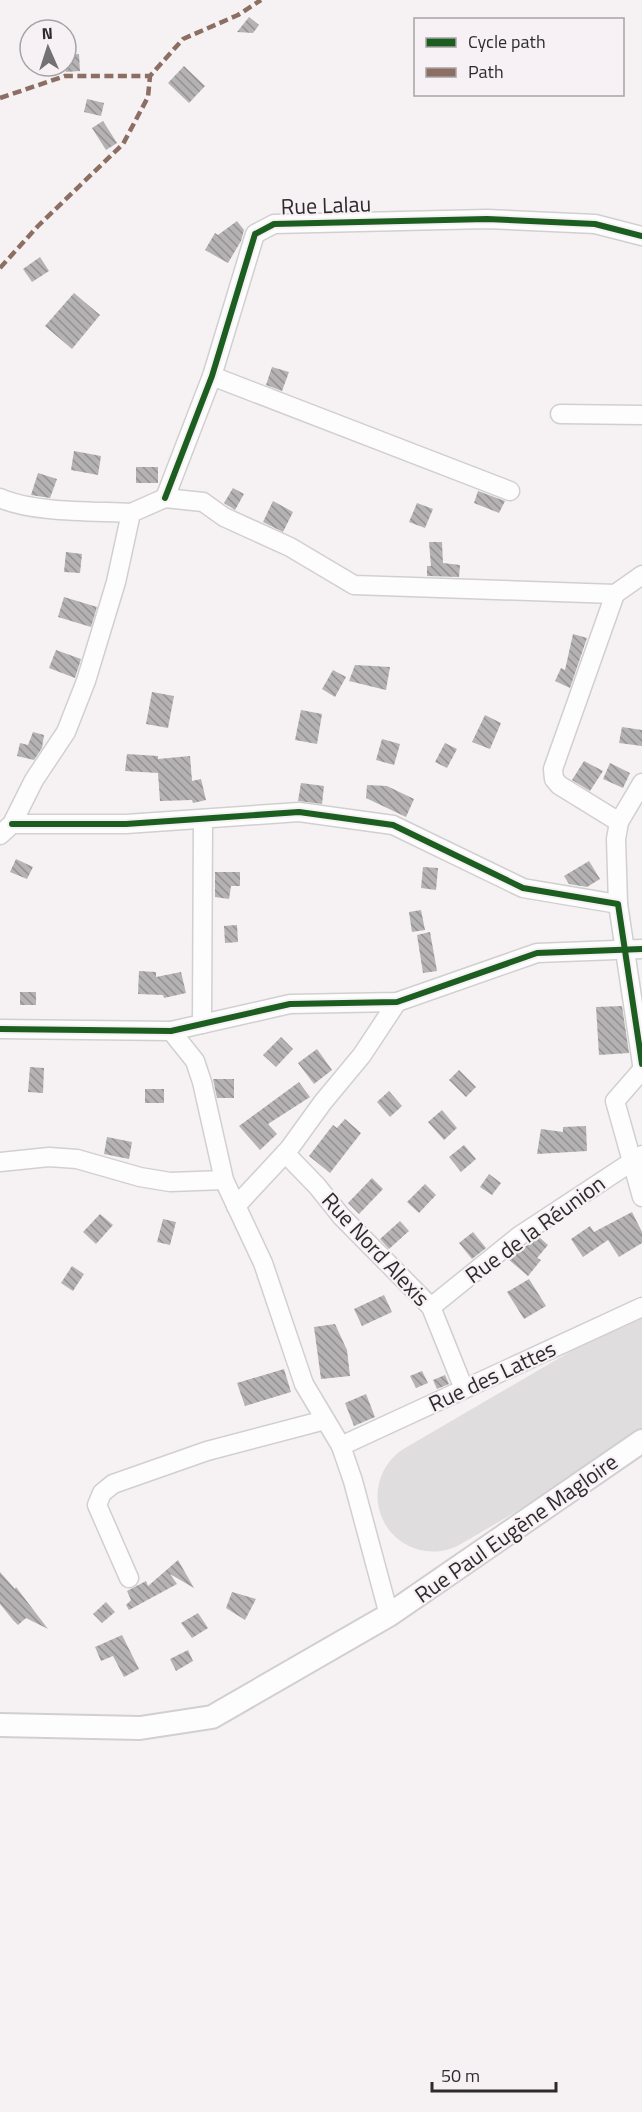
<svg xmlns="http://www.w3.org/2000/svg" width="642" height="2112" font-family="'Titillium Web',sans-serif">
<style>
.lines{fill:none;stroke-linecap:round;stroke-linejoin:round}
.runway{stroke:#e0ddde;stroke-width:111}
.building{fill:url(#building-back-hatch)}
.minor-casing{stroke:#d2cfd0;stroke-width:21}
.major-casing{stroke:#d2cfd0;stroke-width:26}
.minor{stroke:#fefdfd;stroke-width:18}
.major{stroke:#fefdfd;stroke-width:22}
.quiet{stroke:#8d6e63;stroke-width:4.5;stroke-dasharray:9 4.5;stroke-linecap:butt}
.cycleway-casing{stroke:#f7f1f5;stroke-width:10}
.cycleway{stroke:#1b5e20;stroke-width:6}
.labels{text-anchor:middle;stroke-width:4.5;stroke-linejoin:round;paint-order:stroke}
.street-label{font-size:22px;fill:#2d2b2c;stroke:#f7f1f5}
</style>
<defs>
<pattern id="building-back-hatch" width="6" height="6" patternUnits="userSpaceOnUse" patternTransform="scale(1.5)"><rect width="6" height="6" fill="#b4b2b3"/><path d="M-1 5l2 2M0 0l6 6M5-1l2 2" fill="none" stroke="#939192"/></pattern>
</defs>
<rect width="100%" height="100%" fill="#f6f2f4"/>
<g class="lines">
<polyline class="runway" points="433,1496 642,1374"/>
</g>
<g class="building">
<polygon points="249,17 259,25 253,33 237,32"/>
<polygon points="79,54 80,71 66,72 66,55"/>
<polygon points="184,66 205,86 189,103 168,83"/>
<polygon points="87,99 104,103 101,116 84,112"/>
<polygon points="103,121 117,143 106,150 92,128"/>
<polygon points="237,221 244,230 241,241 228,263 205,250 215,233 218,235"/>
<polygon points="40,257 49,271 32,282 23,269"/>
<polygon points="74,293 100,315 72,349 45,326"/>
<polygon points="272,367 289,372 282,391 266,385"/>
<polygon points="74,451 101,456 98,475 71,470"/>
<rect x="136" y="467" width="22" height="16"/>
<polygon points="38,473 57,479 50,498 31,495"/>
<polygon points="233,488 244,494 235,510 224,503"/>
<polygon points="478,491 505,501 499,513 474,503"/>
<polygon points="273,501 293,512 283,532 263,522"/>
<polygon points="417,503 433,509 425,528 409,522"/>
<polygon points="429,542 442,542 443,563 460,565 459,577 427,576 427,566 431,566"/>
<polygon points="66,552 82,554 80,573 64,572"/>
<polygon points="64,597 97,607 91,627 58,617"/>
<polygon points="573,634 587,638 570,688 555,681 561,668 565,670"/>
<polygon points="56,650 81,659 75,678 49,668"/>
<polygon points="355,665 390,667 386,690 349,681"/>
<polygon points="333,670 346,677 335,697 322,689"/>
<polygon points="152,692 174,696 168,728 146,724"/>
<polygon points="301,710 322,714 317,744 295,740"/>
<polygon points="485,715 501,723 490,749 472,742"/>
<polygon points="622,727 642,730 642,746 619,743"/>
<polygon points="33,732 44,735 42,748 34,760 17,756 20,743 28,745"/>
<polygon points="382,739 400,744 394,765 376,760"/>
<polygon points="445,743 457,749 447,768 435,762"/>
<polygon points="127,754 158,756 158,759 190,756 192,781 201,779 206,800 193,803 192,800 160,801 158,773 125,771"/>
<polygon points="584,761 603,771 590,791 572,780"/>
<polygon points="610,763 630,773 623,788 603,779"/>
<polygon points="301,783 324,786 322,804 298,801"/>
<polygon points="367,785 387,786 414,799 406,817 366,798"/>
<polygon points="16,859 33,867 27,879 10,872"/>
<polygon points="589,861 600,879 587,887 569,884 564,876"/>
<polygon points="423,867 438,868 436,890 421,888"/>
<polygon points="215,872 240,872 240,886 231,886 229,899 215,897"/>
<polygon points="421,910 425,930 412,932 409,912"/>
<polygon points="237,925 238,942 225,943 224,926"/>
<polygon points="430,932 437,971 423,973 417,935"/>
<polygon points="139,971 156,972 156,977 181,972 186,993 164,998 163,995 138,994"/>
<rect x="20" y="992" width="16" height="13"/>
<polygon points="622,1006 629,1053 599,1055 596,1007"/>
<polygon points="281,1037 293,1049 276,1067 263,1055"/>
<polygon points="317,1049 332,1070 314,1084 298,1063"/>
<polygon points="30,1067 44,1068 43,1093 28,1092"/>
<polygon points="459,1070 476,1087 466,1097 449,1080"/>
<polygon points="213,1079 234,1079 234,1098 217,1098"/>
<polygon points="299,1082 310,1097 268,1124 277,1134 260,1150 239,1126"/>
<rect x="145" y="1089" width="19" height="14"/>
<polygon points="389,1091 402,1106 390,1117 377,1102"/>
<polygon points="442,1110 457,1128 444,1140 428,1122"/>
<polygon points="345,1119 361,1133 330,1173 309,1156 333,1125 337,1128"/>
<polygon points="586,1126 587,1151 537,1154 541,1129 563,1132 563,1127"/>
<polygon points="107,1137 132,1142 129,1159 104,1154"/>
<polygon points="464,1145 476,1159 461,1172 449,1157"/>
<polygon points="489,1174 501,1183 492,1195 480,1187"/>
<polygon points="372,1178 383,1189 359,1214 348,1203"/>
<polygon points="425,1184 436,1195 419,1213 407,1202"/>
<polygon points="632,1212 642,1232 642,1243 619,1257 608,1240 583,1257 571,1239 590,1226 594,1232"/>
<polygon points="100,1214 113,1225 96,1244 83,1232"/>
<polygon points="163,1219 176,1222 170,1245 157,1242"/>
<polygon points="400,1221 409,1231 389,1249 380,1239"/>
<polygon points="473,1232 486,1248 472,1259 459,1243"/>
<polygon points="539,1237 548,1245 537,1258 541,1260 528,1276 508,1259"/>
<polygon points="72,1266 84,1274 73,1291 61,1283"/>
<polygon points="529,1279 546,1306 524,1319 507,1292"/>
<polygon points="384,1295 392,1312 362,1326 354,1309"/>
<polygon points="335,1324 347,1350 350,1376 321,1379 314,1327"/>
<polygon points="284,1369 291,1392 245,1406 237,1383"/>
<polygon points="422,1371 428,1383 416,1388 410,1376"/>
<polygon points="445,1375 449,1384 437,1389 433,1380"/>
<polygon points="366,1394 375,1417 354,1426 345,1403"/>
<polygon points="178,1560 194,1588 170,1574 177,1584 129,1610 126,1605 131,1600 127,1591 146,1581 148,1586"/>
<polygon points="0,1572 15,1589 16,1587 48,1629 26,1618 18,1625 13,1620 0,1604"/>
<polygon points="232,1592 256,1599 245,1620 226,1608"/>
<polygon points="106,1602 115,1612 102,1623 93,1614"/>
<polygon points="198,1613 208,1628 192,1638 181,1623"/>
<polygon points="122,1635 139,1669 124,1677 113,1656 101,1661 95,1647"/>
<polygon points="188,1650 193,1661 176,1671 170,1659"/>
</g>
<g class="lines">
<defs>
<g id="minor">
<polyline points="212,376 510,491"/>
<polyline points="560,414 642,415"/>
<path d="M0,498C33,513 94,511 131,513"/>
<polyline points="165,498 212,376 255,234 274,224 487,219 595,224 642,236"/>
<polyline points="165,498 203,502 224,517 290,547 354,585 615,594 642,575"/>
<polyline points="615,594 553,769 554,779 559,785 619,822"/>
<polyline points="12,824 126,824 299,812 393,825 523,888 618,904 642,1064"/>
<polyline points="0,835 12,824 34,780 66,732 86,681 116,582 131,513 165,498"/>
<polyline points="618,904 616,839 619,822 642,783"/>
<polyline points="202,1024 203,819"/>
<polyline points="0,1029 171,1031 290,1004 397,1002 537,953 642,949"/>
<polyline points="171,1031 195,1061 202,1082 224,1180 263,1263 304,1384 341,1446 353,1481 389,1615"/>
<polyline points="642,1070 615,1101 642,1197"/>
<polyline points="285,1153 317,1186 341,1216 431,1307 464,1389"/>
<polyline points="0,1162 49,1157 77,1159 140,1177 170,1182 224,1180"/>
<polyline points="236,1206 289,1149 323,1102 362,1055 397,1002"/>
<polyline points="431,1307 519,1236 642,1155"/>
<polyline points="341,1446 642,1307"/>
<polyline points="129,1578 97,1505 102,1493 113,1484 207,1451 325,1420"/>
</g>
<polyline id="major" points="0,1725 140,1728 212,1717 389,1615 642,1441"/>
</defs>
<use href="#minor" class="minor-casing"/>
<use href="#major" class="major-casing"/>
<use href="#minor" class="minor"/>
<use href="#major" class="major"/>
<g class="quiet">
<polyline points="0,98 65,76 150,76 183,39 238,15 261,0"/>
<polyline points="0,268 38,226 123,144 148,97 150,76"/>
</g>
<defs>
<g id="cycleway">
<polyline points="165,498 212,376 255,234 274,224 487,219 595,224 642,236"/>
<polyline points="12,824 126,824 299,812 393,825 523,888 618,904 642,1064"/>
<polyline points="0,1029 171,1031 290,1004 397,1002 537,953 642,949"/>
</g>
</defs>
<use href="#cycleway" class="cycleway-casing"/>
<use href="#cycleway" class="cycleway"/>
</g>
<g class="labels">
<g class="street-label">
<text transform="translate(326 205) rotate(-2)" y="8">Rue Lalau</text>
<text transform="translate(535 1229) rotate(-36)" y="8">Rue de la Réunion</text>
<text transform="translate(376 1249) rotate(47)" y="8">Rue Nord Alexis</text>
<text transform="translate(492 1376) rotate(-25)" y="8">Rue des Lattes</text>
<text transform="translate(516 1528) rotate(-35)" y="8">Rue Paul Eugène Magloire</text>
</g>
</g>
<rect x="414" y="18" width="210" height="78" fill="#f7f1f5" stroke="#a6a2a5" stroke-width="1.5"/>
<rect x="426" y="38" width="30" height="9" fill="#1b5e20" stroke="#a6a2a5" stroke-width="1.5"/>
<text x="468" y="48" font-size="18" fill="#2d2b2c">Cycle path</text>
<rect x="426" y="68" width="30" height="9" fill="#8d6e63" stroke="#a6a2a5" stroke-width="1.5"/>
<text x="468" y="78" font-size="18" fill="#2d2b2c">Path</text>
<g transform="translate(48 48) rotate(357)"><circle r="28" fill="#f7f1f5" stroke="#a6a2a5" stroke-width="1.5"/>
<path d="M0-4.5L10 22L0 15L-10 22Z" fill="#737172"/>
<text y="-9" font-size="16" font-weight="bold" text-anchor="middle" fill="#2d2b2c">N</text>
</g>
<path d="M432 2082v9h124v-9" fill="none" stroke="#2d2b2c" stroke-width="3"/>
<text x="441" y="2082" font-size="18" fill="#2d2b2c" stroke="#f7f1f5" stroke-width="4.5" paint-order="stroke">50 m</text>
</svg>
